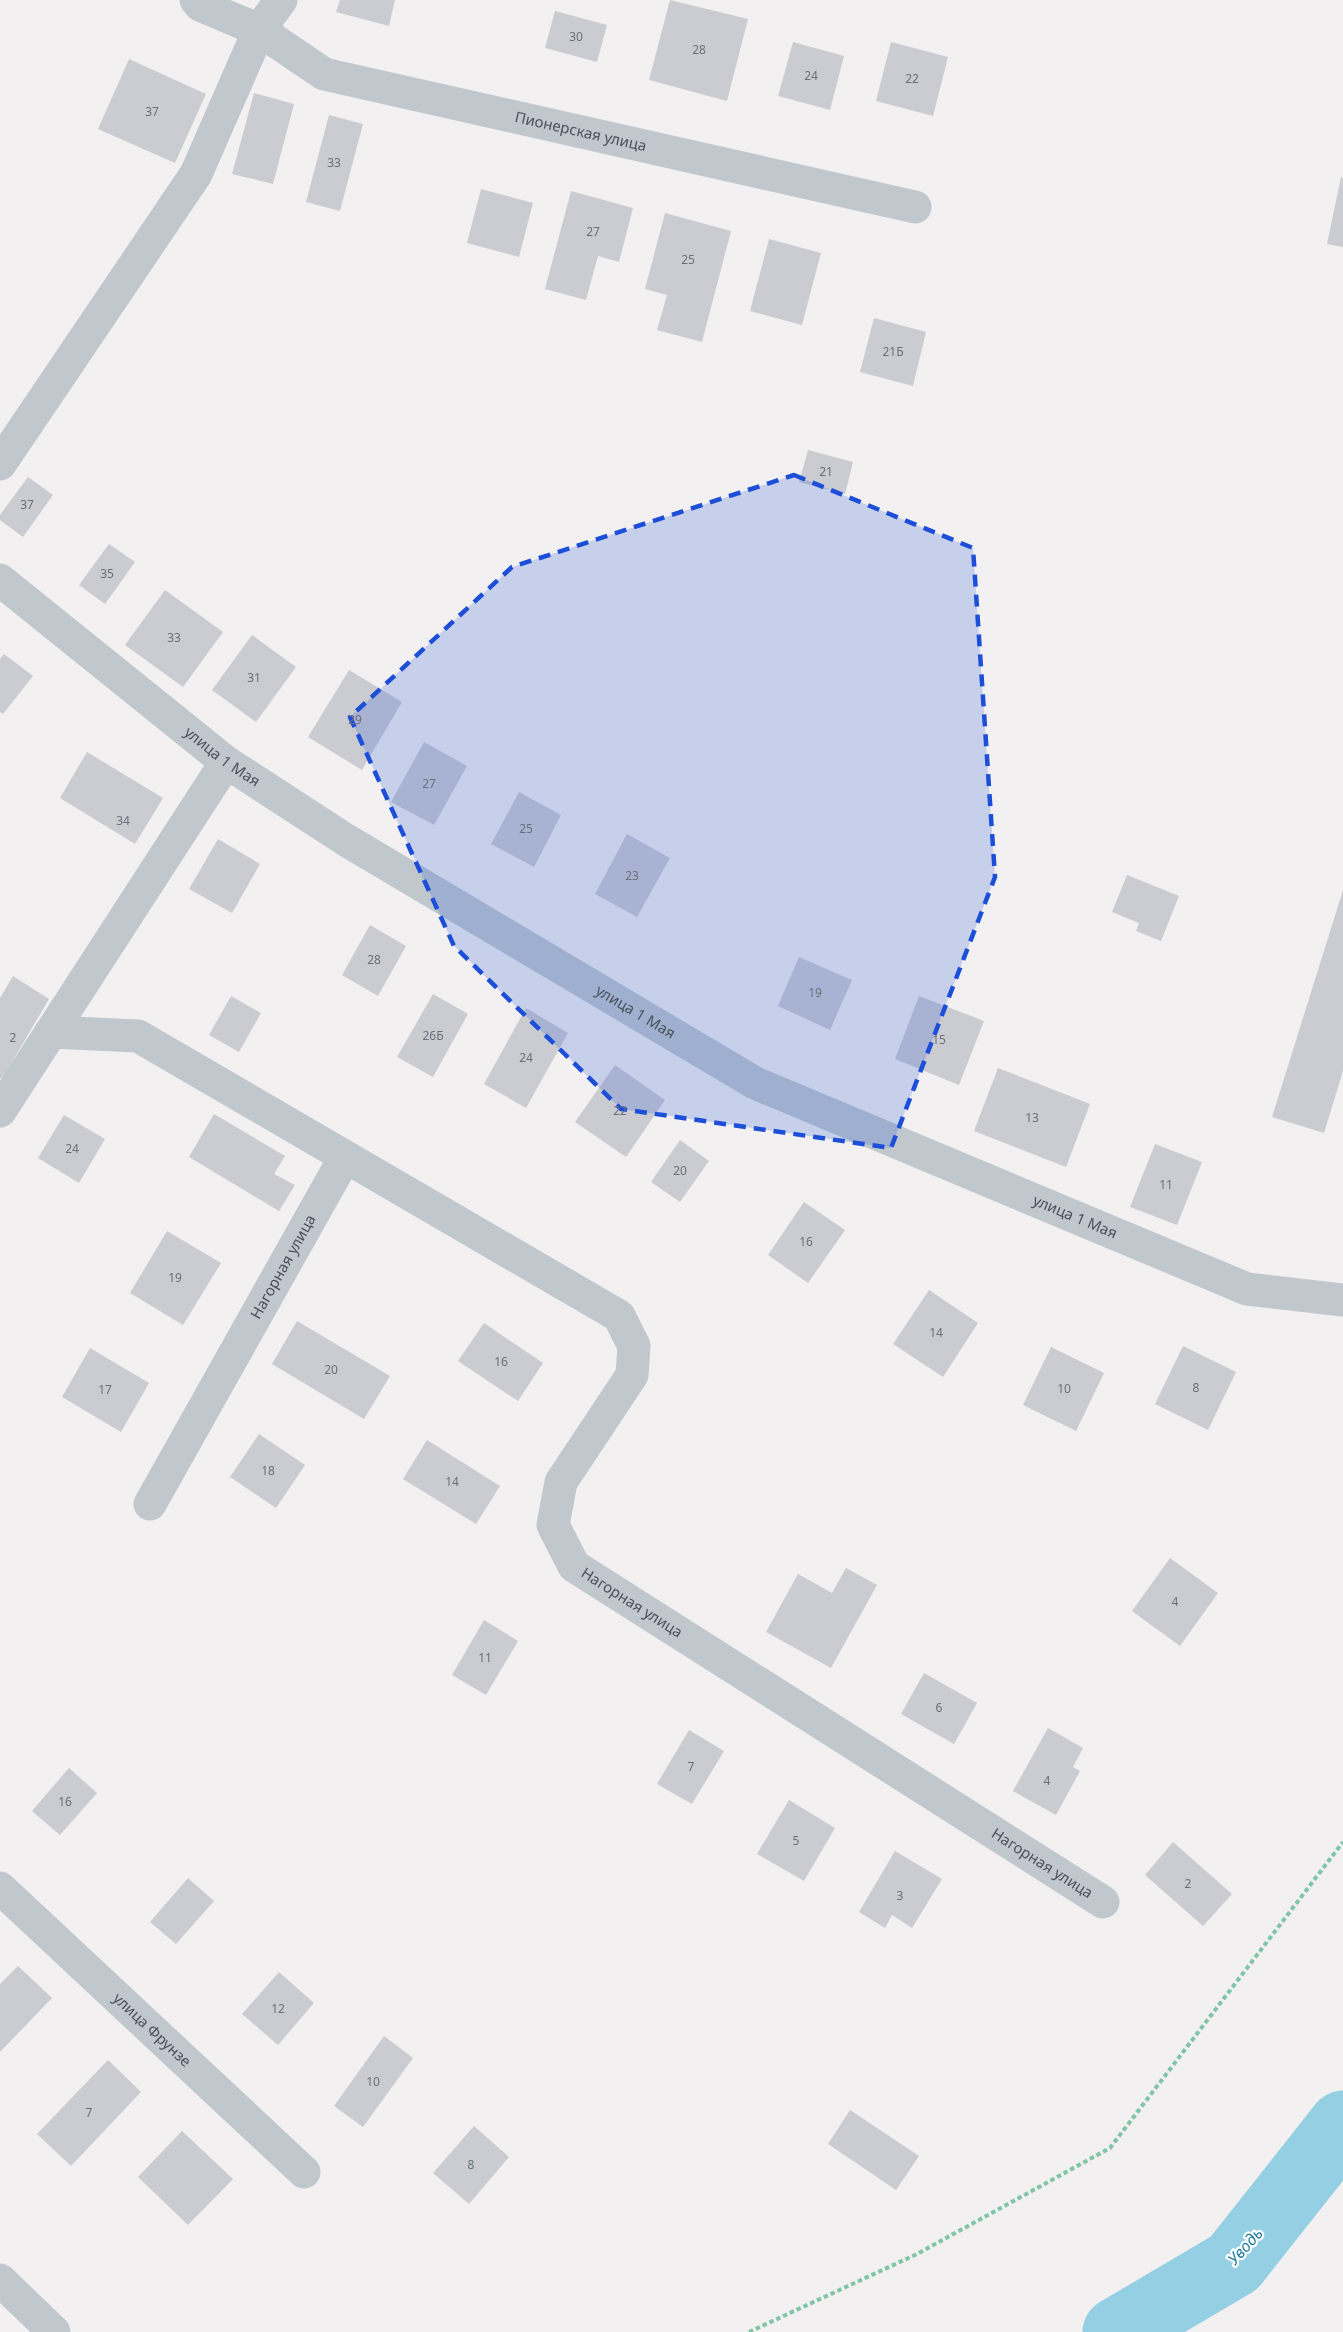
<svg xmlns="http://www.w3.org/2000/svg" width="1343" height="2332" font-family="'Noto Sans',sans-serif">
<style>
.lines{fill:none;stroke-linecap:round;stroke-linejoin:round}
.river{stroke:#95cfe3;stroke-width:69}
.building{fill:#cbccd2}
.path{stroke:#7fc5a6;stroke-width:4;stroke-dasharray:4.5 3;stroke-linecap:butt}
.minor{stroke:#c0c7cd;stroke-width:33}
.marked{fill:#1d4ed8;fill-opacity:0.2;stroke:#1d4ed8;stroke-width:4.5;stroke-dasharray:12 8;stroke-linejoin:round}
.labels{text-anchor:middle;stroke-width:4.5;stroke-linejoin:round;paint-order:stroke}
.number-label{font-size:12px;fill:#6a707a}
.street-label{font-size:15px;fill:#4a525c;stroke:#fff}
.water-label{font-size:16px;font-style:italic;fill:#1c7c9d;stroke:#fff}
</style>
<rect width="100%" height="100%" fill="#f2f0f0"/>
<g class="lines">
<polyline class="river" points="1117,2332 1234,2263 1343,2125"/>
</g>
<g class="building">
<polygon points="340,0 395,0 389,26 336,12"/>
<polygon points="670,0 748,19 727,101 649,80"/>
<polygon points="555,11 607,25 597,62 545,48"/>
<polygon points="793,42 844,56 830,110 778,96"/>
<polygon points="891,42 948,57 933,116 876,101"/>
<polygon points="129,59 206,94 175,163 98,129"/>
<polygon points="254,93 294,104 273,184 232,174"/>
<polygon points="329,115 363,124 340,211 306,202"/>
<polygon points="1341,177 1343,178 1343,247 1327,244"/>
<polygon points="481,189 533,203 519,257 467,243"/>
<polygon points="571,191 633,208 619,262 598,256 586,300 545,289"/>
<polygon points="665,213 731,231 702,342 657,330 667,295 645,289"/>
<polygon points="769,239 821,253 802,325 750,311"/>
<polygon points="874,318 926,332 913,386 860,372"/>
<polygon points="808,450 853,462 845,494 799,482"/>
<polygon points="28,477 53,495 23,537 0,520 0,515"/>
<polygon points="109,544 135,562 105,604 79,585"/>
<polygon points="165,590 223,632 183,687 125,645"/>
<polygon points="252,635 296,667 256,722 212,690"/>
<polygon points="4,654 33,676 3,714 0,712 0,659"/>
<polygon points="349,670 402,702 362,770 308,737"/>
<polygon points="424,742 467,766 434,825 391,802"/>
<polygon points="87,752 163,798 135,844 60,798"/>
<polygon points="519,792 561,815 534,867 491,844"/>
<polygon points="627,834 670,858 637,917 595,894"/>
<polygon points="218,839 260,864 232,913 189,889"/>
<polygon points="1127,875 1179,896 1161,941 1136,931 1139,923 1112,912"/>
<polygon points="1343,890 1343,1071 1324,1133 1272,1117"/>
<polygon points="370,925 406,946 378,996 342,975"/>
<polygon points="799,957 852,980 830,1030 778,1006"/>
<polygon points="13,976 49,999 2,1079 0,1078 0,998"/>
<polygon points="433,994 468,1014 433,1077 397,1057"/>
<polygon points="231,996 261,1013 239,1052 209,1035"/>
<polygon points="919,996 984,1021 959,1085 895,1059"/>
<polygon points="526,1008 568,1033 526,1108 484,1084"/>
<polygon points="615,1065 665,1100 626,1157 575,1122"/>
<polygon points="998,1068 1090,1104 1066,1167 974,1131"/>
<polygon points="214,1114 285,1156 274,1174 295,1185 279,1211 189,1157"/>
<polygon points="64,1115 105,1139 79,1183 38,1158"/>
<polygon points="680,1140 709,1161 680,1202 651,1182"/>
<polygon points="1155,1144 1202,1162 1177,1225 1130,1207"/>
<polygon points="804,1202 845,1230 808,1283 768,1255"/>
<polygon points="167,1231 221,1263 183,1325 130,1293"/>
<polygon points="929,1290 978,1323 943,1377 893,1344"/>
<polygon points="297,1321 390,1376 364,1419 272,1364"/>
<polygon points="484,1323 543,1363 518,1401 458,1361"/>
<polygon points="1183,1346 1236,1372 1208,1430 1155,1404"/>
<polygon points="1051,1347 1104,1373 1076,1431 1023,1405"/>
<polygon points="90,1348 149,1383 121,1432 62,1397"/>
<polygon points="259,1434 305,1465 276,1508 230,1477"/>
<polygon points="427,1440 500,1486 476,1524 403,1479"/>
<polygon points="1170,1558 1218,1593 1180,1646 1132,1611"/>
<polygon points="846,1568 877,1585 831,1668 766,1632 798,1574 832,1593"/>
<polygon points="484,1620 518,1641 486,1695 452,1675"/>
<polygon points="924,1673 977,1703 954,1744 901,1714"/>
<polygon points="1048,1728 1083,1748 1073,1767 1080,1771 1056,1815 1013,1791"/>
<polygon points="689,1730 724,1751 692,1804 657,1784"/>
<polygon points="69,1768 97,1793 60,1835 32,1811"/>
<polygon points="789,1800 835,1828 804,1881 757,1854"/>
<polygon points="1173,1842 1232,1894 1203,1926 1145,1875"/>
<polygon points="895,1851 942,1879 912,1928 892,1915 885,1928 859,1912"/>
<polygon points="188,1878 214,1901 176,1944 150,1922"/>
<polygon points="18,1966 52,1998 0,2052 0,1984"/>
<polygon points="279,1972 314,2003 278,2045 242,2014"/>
<polygon points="384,2036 413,2058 363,2127 334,2106"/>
<polygon points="108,2060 141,2092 71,2166 37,2134"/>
<polygon points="850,2110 919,2156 896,2190 828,2144"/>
<polygon points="474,2126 509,2157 469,2204 433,2173"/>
<polygon points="182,2131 233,2179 188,2225 138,2177"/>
</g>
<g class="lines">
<polyline class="path" points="749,2332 917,2254 1110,2148 1343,1842"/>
<g class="minor">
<path id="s1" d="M196,0L200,5L259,30L324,74L915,207"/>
<polyline points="0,464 196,174 259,30 281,0"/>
<path id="s2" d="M0,580L226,762L346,840L755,1083L1247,1289L1343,1300"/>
<path id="s3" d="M51,1032L138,1036L619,1316L634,1346L632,1375L561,1482L553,1525L574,1566L1103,1902"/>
<polyline points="0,1111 226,762"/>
<path id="s4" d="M150,1504L345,1157"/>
<path id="s5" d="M0,1888L304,2172"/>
<polyline points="0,2280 54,2332"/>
</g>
</g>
<path class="marked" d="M794,475L973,548L995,877L891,1148L621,1109L454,946L350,717L512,567Z"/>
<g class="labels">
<g class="number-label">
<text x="576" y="41">30</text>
<text x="699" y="54">28</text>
<text x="811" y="80">24</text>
<text x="912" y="83">22</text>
<text x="152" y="116">37</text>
<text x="334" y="167">33</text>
<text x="593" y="236">27</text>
<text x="688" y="264">25</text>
<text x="893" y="356">21Б</text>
<text x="826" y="476">21</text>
<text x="27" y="509">37</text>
<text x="107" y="578">35</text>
<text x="174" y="642">33</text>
<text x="254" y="682">31</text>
<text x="355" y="724">29</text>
<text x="429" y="788">27</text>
<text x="123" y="825">34</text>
<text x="526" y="833">25</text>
<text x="632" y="880">23</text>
<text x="374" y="964">28</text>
<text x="815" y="997">19</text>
<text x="433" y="1040">26Б</text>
<text x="13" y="1042">2</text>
<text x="939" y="1044">15</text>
<text x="526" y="1062">24</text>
<text x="620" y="1115">22</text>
<text x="1032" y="1122">13</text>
<text x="72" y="1153">24</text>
<text x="680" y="1175">20</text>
<text x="1166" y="1189">11</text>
<text x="806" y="1246">16</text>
<text x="175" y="1282">19</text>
<text x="936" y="1337">14</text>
<text x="501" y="1366">16</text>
<text x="331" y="1374">20</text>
<text x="1196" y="1392">8</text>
<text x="1064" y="1393">10</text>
<text x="105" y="1394">17</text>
<text x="268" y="1475">18</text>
<text x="452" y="1486">14</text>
<text x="1175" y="1606">4</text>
<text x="485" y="1662">11</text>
<text x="939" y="1712">6</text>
<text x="691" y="1771">7</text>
<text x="1047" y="1785">4</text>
<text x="65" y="1806">16</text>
<text x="796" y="1845">5</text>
<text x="1188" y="1888">2</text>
<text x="900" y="1900">3</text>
<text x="278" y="2013">12</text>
<text x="373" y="2086">10</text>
<text x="89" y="2117">7</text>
<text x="471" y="2169">8</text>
</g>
<g class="street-label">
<text dy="5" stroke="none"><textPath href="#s1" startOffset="412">Пионерская улица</textPath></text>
<text dy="5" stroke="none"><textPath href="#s2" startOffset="284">улица 1 Мая</textPath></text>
<text dy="5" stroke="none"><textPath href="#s2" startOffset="770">улица 1 Мая</textPath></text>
<text dy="5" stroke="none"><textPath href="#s2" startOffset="1256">улица 1 Мая</textPath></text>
<text dy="5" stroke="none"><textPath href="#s4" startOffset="272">Нагорная улица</textPath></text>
<text dy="5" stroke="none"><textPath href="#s3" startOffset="993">Нагорная улица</textPath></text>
<text dy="5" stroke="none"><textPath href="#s3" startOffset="1479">Нагорная улица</textPath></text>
<text dy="5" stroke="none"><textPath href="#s5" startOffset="208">улица Фрунзе</textPath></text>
</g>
<g class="water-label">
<text transform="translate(1245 2246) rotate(-48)" y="6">Уводь</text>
</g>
</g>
</svg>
